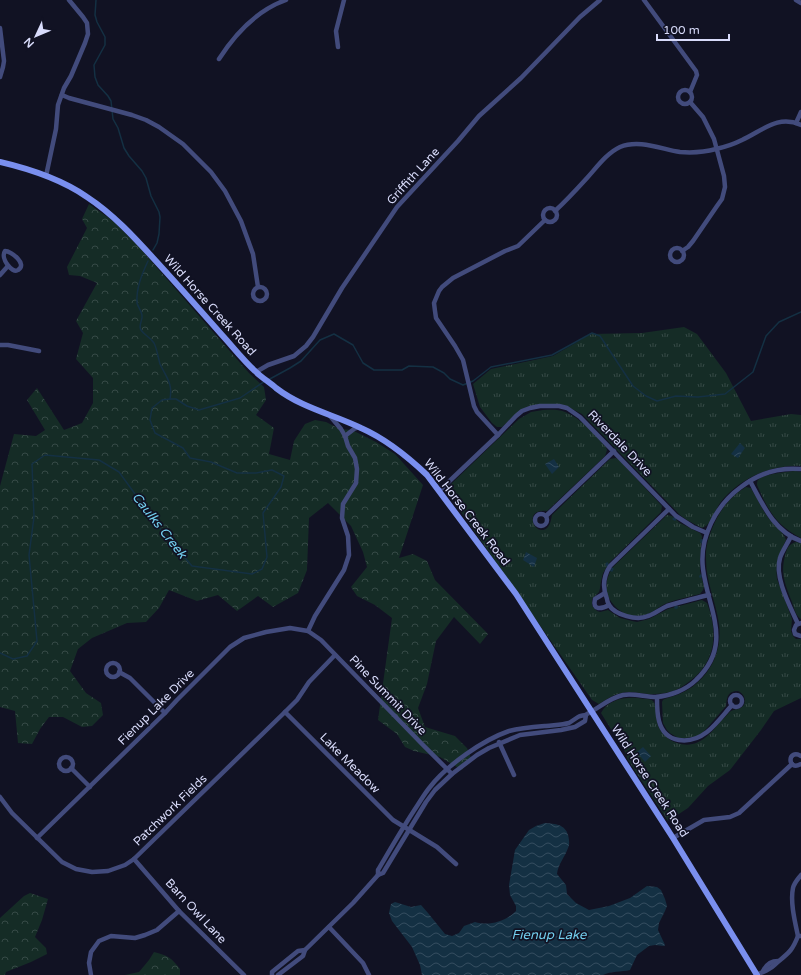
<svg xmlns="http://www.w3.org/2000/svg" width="801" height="975" font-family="'Varela Round',sans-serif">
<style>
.grass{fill:url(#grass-tufts)}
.forest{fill:url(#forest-crowns)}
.water{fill:url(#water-waves)}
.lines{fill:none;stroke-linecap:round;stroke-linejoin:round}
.stream{stroke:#143043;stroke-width:1.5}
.minor{stroke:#424b7c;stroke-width:4.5}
.secondary{stroke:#7a8fee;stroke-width:6}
.labels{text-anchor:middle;stroke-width:3.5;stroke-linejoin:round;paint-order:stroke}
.street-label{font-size:12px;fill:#d8dbfa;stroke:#111223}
.water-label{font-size:13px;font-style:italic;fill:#72cded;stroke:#111223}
</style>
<defs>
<pattern id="grass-tufts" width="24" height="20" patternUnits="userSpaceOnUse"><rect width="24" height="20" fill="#152c26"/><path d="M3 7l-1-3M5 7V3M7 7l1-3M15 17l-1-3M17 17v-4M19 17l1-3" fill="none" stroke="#364a46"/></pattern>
<pattern id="forest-crowns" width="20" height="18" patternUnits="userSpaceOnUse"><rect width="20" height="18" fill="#152c26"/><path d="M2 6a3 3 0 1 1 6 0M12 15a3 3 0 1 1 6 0" fill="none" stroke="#364a46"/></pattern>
<pattern id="water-waves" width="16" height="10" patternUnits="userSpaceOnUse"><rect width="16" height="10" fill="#143043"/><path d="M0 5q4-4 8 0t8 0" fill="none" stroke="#354d5f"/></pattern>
</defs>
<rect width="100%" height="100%" fill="#111223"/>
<g class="grass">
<path d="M684,327L697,334L726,373L751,421L791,414L801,415V466C771,464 738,479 720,503C716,509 712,520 707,525C706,526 704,527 702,528L687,520L680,515L582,414L566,406L547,404H539L515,415L502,427H497L492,423L480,407L473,384L491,369L553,356L591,334L642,333Z"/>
<path d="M543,410C550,410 558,409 565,412C582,419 594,434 606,447L607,450L605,456L547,511C521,508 536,540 548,527C551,523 551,519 552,515L610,459L616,458L619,460L662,506L661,512L610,562L603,573L601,581L600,588L599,592L592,599V605L593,607L597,611L600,612L608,610L620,618L632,621L637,622L649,619L668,609L702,600L707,603C717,629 717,656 696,676C688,683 680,689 670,692C665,693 659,694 655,694C643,695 633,690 621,693C613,695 606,699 599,704L592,700L447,492L446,489L448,487L519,419L531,412Z"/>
<path d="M795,471L801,472V538C776,525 768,510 757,485C757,482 757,481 759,479C765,474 787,472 795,471Z"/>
<path d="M746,487L751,488L753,492C759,501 763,512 770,520C775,527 784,532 786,540C780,552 775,565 777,579L792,619L791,631L793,636L796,639H801V698L774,711L761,730L730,770L708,786L688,808L668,821L628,760L625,752L601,713C609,698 629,696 644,699C647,699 651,699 653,701C658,706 655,720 659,728C662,734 670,741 677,743C698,750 710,734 722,720C725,718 728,713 731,711C736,708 739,711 744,705C746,698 744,694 738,691C727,691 727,698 726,706L707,728L699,736L680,739L670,733L667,730L663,723L662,702L663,700C666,698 668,698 671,697C681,694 691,689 698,682C714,668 722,646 719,624C716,602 706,582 706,559C705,545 711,530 717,518C724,505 734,494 746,487Z"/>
<path d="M667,515L672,516L680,523L700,533L702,536L700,562V571L704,587L703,590L700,594C689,597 677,599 667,603C660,606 652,613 645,615C630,619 616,611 609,598C604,586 607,575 614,566Z"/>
<path d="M796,542L801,543V619C796,616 794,608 792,602C786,586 780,574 785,556C787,548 789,544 796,542Z"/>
</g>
<g class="forest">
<polygon points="89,204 113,221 138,246 249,373 264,387 266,400 256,415 274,428 269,454 290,460 294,441 305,424 315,420 326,422 340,429 352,430 376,442 395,454 423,485 399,558 413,554 427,561 435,580 488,634 480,644 454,617 436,641 427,684 418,708 425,727 455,736 467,748 471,758 462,770 440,757 414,751 405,747 397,734 378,720 392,618 375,605 357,596 351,587 367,567 363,552 351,526 328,503 309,518 307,570 298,593 273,607 258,596 237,611 218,595 197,601 169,590 159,608 146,622 127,623 92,638 78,649 70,671 86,693 101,703 103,715 92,726 82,727 63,717 49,717 40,729 32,744 18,743 15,711 0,707 0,486 14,434 36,436 45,430 27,400 37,388 64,430 82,423 93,403 93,378 76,359 83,333 76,321 97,283 80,276 69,275 67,267 87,228 82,219"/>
<polygon points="30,893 48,899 42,920 35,937 46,948 47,954 31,962 6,972 5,975 0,975 0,918 24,896"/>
<path d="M154,952C167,955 172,958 180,969V975H125L139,972L149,960Z"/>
</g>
<g class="water">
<polygon points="740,443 745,448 738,458 731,454"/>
<polygon points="554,459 559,467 552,474 545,464"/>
<polygon points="526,552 537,558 534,567 523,560"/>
<polygon points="643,747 651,756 645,762 637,752"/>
<path d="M545,823C555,824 565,824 568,835C569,839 570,844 568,848C565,857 558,864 557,874L566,885L567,894L576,903L589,910L609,906L630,898L647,886L657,887L661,890L665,899L667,906L665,911L659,923L658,930L665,945L664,946L655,945L649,946L637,955L630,970C621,972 611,971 603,975H422L420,965L412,947L392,921L389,913L391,904L395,902L411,907L421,905L428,913L445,934L452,936L459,933L464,926L475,922C489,926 505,922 516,911V906L510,895L509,885L515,850L529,830L536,826Z"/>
</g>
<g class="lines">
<g class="stream">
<polyline points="96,0 95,15 97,22 105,37 105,45 94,65 95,77 98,85 108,96 111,101 113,119 118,128 124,148 129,156 142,171 146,178 151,196 159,212 160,217 159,234 157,243 153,250"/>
<path d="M148,261C142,274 136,288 137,303C138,307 141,310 142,315C143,320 138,325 141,330C144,335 150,337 154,343C157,349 158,357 160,364C166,377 173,383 170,399"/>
<polyline points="268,380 290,368 301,361 320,340 334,334 353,345 363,363 374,370 402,370 409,366 433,367 444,373 450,379 463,385 473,381 491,367 552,355 592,333 600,336 633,386 646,396 657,401 676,396 698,397 725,394 753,372 766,336 779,322 801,312"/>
<polygon points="674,518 676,519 675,520 673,519"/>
<polygon points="701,540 703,540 702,543 701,542"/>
<polygon points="607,563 608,564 607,566 606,565"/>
<polygon points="612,568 613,569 612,571 610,570"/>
<polygon points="701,575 701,577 700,577 700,576"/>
<polygon points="677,606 677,608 675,608 675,607"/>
<polyline points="0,653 13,659 27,656 37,641 29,555 34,517 32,464 45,455 99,460 119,472 162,531 192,566 252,574 262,569 267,557 263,513 281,487 284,476 272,470 256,473 237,473 211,462 190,458 183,448 155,433 150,420 152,408 162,400 170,399 176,399 187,406 199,410 240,398 265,381"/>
</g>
<g class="minor">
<polyline points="644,0 696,71 697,75 690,92"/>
<polyline points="796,0 801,3"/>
<polyline points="0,28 4,61 3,67 0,77"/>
<polyline points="338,47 336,31 344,0"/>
<path d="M219,59C235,34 258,10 286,0"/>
<circle cx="685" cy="97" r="7"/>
<polyline points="62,95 69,98 132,115 146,120 159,127 183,144 211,172 225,191 241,221 253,254 258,287"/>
<polyline points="796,123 801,112"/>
<polyline points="46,176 56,129 58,105 64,88 71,76 85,43 88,34 87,23 83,17 69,0"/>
<circle cx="550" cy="215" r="7"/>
<path d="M555,211C567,200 577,189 587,178C597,167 607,153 620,147C639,139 661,149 680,152C692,153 705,152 716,149C725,147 734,144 742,140C762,131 778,114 801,125"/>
<circle cx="677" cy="255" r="7"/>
<path d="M5,251C11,251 28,264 18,270C12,274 0,258 5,251Z"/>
<polyline points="682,251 688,247 693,241 717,206 722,199 725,187 724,176 714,139 703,117 690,102"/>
<polyline points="0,275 8,266"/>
<circle cx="260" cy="294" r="7"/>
<polyline points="0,345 8,345 39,351"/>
<polyline points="256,372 268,365 294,356 306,346 313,337 342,288 397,207 458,141 479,116 521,78 580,17 600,0"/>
<polyline points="498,435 477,412 474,406 463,360 455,346 436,318 435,311 434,303 439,291 442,287 453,278 505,251 518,246 545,220"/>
<polyline points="345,436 354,429 359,427"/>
<path d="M750,481C762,503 774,532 801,541"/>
<polyline points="439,491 498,435 516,416 522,411 530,408 540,406 559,406 567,408 580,417 676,516 693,527 707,533"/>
<path d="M669,509L610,566C603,577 602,587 607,599C607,601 608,603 609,605C615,615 637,621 648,616C655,614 660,609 667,606C681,602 695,598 709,595"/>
<circle cx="541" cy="520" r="6"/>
<polyline points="546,516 614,451"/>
<path d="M791,536C788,543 782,551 780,558C774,577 790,606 798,624"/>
<path d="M605,593L595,599C592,611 602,609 609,605"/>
<polyline points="801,623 796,625 794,630 795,634 801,636"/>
<polyline points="308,631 315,616 344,570 349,555 348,536 342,518 343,504 356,483 357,469 355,458 348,446 345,436 341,429 330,416"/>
<circle cx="113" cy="670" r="7"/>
<polyline points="119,672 130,678 165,713"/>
<circle cx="736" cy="701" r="6"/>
<path d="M657,697C657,705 657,714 659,721C665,744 690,745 707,732C716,725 724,714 732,705"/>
<polyline points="285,712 393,820 437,847 456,864"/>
<path d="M586,715L585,721L575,727L561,730L520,735L489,748L477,755L452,774L435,790L426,802L383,873L378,875V870C391,848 403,827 417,806C421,800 425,793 430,787C447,765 483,740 509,731C521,728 534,727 546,726C554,725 562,725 569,723C572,721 575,719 578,717C581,715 584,716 587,714C599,708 609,698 623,695C634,693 645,697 656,697C670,696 686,690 696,680C734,644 708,610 703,569C699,538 716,505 741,487C758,474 779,467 801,469"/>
<polyline points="499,742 514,775"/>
<path d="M801,756C787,748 787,772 801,764"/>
<circle cx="66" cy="764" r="7"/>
<polyline points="71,768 90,787"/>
<polyline points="0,797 12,813 62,862 76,869 92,872 108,871 125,865 134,859 285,712 297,700 309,682 335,655"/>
<polyline points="37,838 165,713 177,700 230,647 244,638 266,632 290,628 308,631 321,640 422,744 452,774"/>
<polyline points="673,838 704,820 730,817 739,813 792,764"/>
<polyline points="134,859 179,911 244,975"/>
<polyline points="329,927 363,963 369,975"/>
<path d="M798,936C795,922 790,902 793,888C794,883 798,879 801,875"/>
<path d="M763,971C766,965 771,961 778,961"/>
<polyline points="91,975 89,963 91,952 99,941 111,936 135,938 145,935 157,930 179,911"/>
<polyline points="272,975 272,972 298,951 305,950"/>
<polyline points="278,975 303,956 305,950 353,903 378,875"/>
<path d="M757,975C762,972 765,972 769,969C773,967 775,964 779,961C790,952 793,949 798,936H801"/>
</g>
<path class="secondary" d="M0,162C30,169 61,179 87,197C113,214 134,237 155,260C178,285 200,310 222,335C233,347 243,360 255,371C261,377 269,382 276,388C302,408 332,414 361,428C386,439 407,456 427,475L516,594L673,838L757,975"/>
</g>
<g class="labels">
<g class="street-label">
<text transform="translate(413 176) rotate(-48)" y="4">Griffith Lane</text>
<text transform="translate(210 305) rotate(48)" y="4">Wild Horse Creek Road</text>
<text transform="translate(620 443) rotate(46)" y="4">Riverdale Drive</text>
<text transform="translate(467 512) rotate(52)" y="4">Wild Horse Creek Road</text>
<text transform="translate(388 695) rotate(46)" y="4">Pine Summit Drive</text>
<text transform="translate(156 707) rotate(-45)" y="4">Fienup Lake Drive</text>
<text transform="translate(350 763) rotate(45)" y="4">Lake Meadow</text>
<text transform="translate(650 781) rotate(57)" y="4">Wild Horse Creek Road</text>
<text transform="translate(170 810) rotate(-44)" y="4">Patchwork Fields</text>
<text transform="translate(196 911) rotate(47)" y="4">Barn Owl Lane</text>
</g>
<g class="water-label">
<text transform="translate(160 525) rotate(52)" y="5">Caulks Creek</text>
<text x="549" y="939">Fienup Lake</text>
</g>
</g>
<g transform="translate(36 36) rotate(226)" stroke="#111223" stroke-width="3" paint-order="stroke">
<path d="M0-3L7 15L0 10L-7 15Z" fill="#d8dbfa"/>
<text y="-6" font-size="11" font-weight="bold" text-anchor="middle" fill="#d8dbfa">N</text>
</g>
<path d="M657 34v6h72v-6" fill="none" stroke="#d8dbfa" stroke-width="2"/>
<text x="663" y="34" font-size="12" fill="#d8dbfa" stroke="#111223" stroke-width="3" paint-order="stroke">100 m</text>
</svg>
